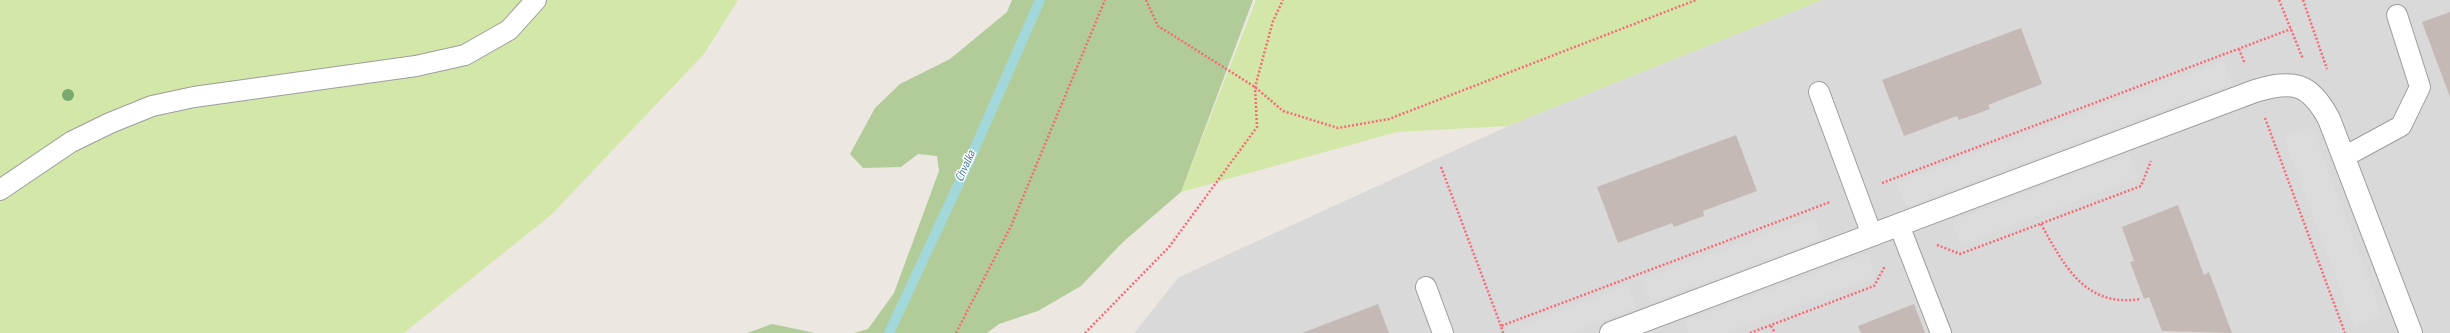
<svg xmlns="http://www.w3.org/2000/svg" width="2450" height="333" font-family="'PT Sans Narrow',sans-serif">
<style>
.residential{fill:#dad9d9}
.grass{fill:#d3e7a8}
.forest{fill:#b1cc98}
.parking{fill:#dcdcdc}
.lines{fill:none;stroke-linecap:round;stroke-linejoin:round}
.stream{stroke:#a3d8da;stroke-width:10}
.building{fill:#c5b9b6}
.lane-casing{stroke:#9d9d9d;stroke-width:22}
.street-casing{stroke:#9d9d9d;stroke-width:24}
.path{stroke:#f66b77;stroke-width:2.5;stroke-dasharray:2 2;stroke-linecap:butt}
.lane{stroke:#fff;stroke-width:20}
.street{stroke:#fff;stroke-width:22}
.tree{fill:#78a96d}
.labels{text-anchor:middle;stroke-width:3;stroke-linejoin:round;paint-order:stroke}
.water-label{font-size:12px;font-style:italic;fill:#437a91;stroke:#fff}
</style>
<rect width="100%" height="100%" fill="#ede7e2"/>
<polygon class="residential" points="1822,0 2450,0 2450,333 1134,333 1179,277 1508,126"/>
<g class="grass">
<polygon points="0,0 738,0 704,54 552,214 404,333 0,333"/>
<polygon points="1256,0 1822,0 1508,126 1397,132 1181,192"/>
</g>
<g class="forest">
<polygon points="1012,0 1253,0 1181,192 1123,242 1081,286 1038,311 999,324 987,333 854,333 868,329 894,293 939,171 937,156 918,154 901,167 863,168 850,154 875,108 900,84 950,59 1007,12"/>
<polygon points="772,324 815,333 747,333"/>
</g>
<g class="parking">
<polygon points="2223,61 2232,84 1906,207 1897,183"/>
<polygon points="2312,127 2382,316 2354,327 2284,137"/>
<polygon points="2129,154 2138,178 1961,245 1952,221"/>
<polygon points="1814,217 1822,239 1651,302 1642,279"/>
<polygon points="1867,254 1875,277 1725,333 1689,333 1685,321"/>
<polygon points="1628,285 1637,308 1570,333 1521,333 1519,326"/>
</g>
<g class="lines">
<polyline class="stream" points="889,333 967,166 1040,0"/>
</g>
<g class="building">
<polygon points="2450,12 2450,97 2422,22"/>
<polygon points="2021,28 2042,84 1988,105 1990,109 1959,120 1957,116 1904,136 1882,80"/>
<polygon points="1736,135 1757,191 1703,211 1704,216 1674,227 1672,223 1618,243 1597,187"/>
<polygon points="2178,205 2204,275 2209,272 2232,333 2162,331 2149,297 2144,299 2130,262 2134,261 2122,227"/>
<polygon points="1378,304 1389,333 1302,333"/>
<polygon points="1914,304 1925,333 1861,333 1858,326"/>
</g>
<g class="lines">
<defs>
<g id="lane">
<polyline points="1819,92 1872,235"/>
<polyline points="2344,157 2401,126 2420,87 2397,15"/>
<polyline points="0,190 71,142 110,123 152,106 194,97 416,66 465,55 509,30 536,0"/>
<polyline points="1899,225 1941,333"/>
<polyline points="1426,287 1443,333"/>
</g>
<path id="street" d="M1611,333L2255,91C2293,80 2309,82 2329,119L2411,333"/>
</defs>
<use href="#lane" class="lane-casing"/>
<use href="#street" class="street-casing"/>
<g class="path">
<polyline points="1146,0 1158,26 1255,87 1283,111 1338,128 1389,119 1696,0"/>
<polyline points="2279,0 2303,59"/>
<polyline points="2303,0 2327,69"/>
<polyline points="2239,49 2245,64"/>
<polyline points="2265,118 2345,333"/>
<polyline points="1441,167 1501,326"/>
<polyline points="1882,183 2291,29"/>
<path d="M2041,224C2064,265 2085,308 2140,299"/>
<polyline points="1937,245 1960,254 2141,186 2151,161"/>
<polyline points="1771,326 1775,333"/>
<polyline points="956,333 1011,226 1105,0"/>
<polyline points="1085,333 1169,247 1257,127 1255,87 1273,21 1283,0"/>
<polyline points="1503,333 1501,326 1830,202"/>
<polyline points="1750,333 1874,286 1885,266"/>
</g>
<use href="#lane" class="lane"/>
<use href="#street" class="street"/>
</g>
<circle class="tree" cx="68" cy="95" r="6"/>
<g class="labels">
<g class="water-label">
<text transform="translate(965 166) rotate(-66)" y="4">Chvalka</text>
</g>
</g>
</svg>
